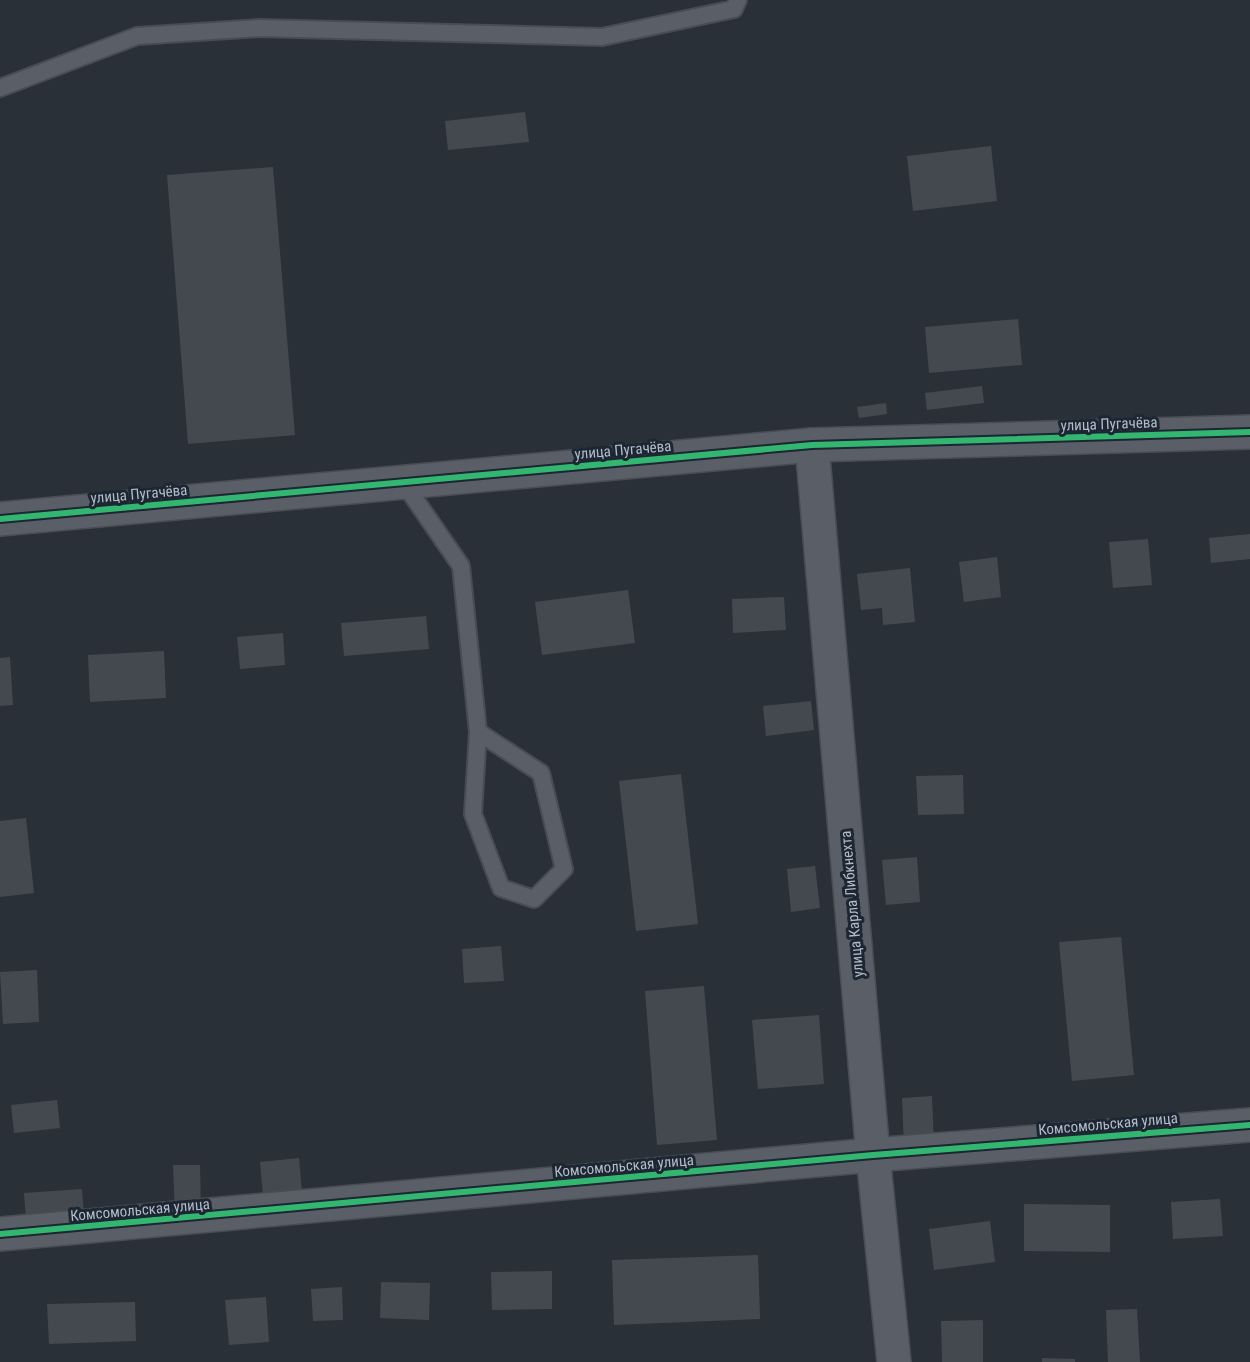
<svg xmlns="http://www.w3.org/2000/svg" width="1250" height="1362" font-family="'Roboto Condensed',sans-serif">
<style>
.building{fill:#444950}
.lines{fill:none;stroke-linecap:round;stroke-linejoin:round}
.lane-casing{stroke:#484c53;stroke-width:20}
.street-casing{stroke:#484c53;stroke-width:36}
.lane{stroke:#5a5e66;stroke-width:16}
.street{stroke:#5a5e66;stroke-width:33}
.cycleway-casing{stroke:#1d2633;stroke-width:10}
.cycleway{stroke:#33b770;stroke-width:6}
.labels{text-anchor:middle;stroke-width:6;stroke-linejoin:round;paint-order:stroke}
.street-label{font-size:15px;fill:#b4bcc9;stroke:#1d2633}
</style>
<rect width="100%" height="100%" fill="#2a3038"/>
<g class="building">
<polygon points="525,112 529,142 448,150 445,121"/>
<polygon points="991,146 997,201 913,211 907,156"/>
<polygon points="273,167 295,435 188,444 167,175"/>
<polygon points="1018,319 1022,365 929,373 925,327"/>
<polygon points="982,386 984,403 927,410 925,393"/>
<polygon points="886,403 887,414 859,418 857,407"/>
<polygon points="1250,534 1250,559 1211,563 1209,538"/>
<polygon points="1148,539 1152,585 1113,588 1109,542"/>
<polygon points="997,557 1001,597 964,602 959,562"/>
<polygon points="910,568 915,622 883,625 882,608 861,610 857,574"/>
<polygon points="628,590 635,643 542,655 535,602"/>
<polygon points="784,597 786,630 733,633 732,599"/>
<polygon points="426,616 429,649 344,656 341,623"/>
<polygon points="283,633 285,665 240,669 237,637"/>
<polygon points="164,651 166,698 90,702 88,655"/>
<polygon points="10,657 13,705 0,706 0,658"/>
<polygon points="811,701 814,730 766,736 763,706"/>
<polygon points="681,774 698,924 636,931 619,781"/>
<polygon points="963,775 964,814 918,815 916,776"/>
<polygon points="26,818 34,893 0,897 0,821"/>
<polygon points="917,857 920,902 886,905 882,860"/>
<polygon points="815,866 820,908 791,912 787,869"/>
<polygon points="1121,937 1134,1075 1072,1081 1059,942"/>
<polygon points="501,946 504,981 464,983 462,949"/>
<polygon points="37,970 39,1022 3,1024 0,972"/>
<polygon points="704,986 717,1140 657,1145 645,991"/>
<polygon points="819,1015 824,1084 758,1089 752,1020"/>
<polygon points="932,1096 934,1146 904,1148 902,1098"/>
<polygon points="57,1100 60,1128 14,1133 11,1105"/>
<polygon points="299,1158 303,1203 264,1207 260,1162"/>
<polygon points="173,1165 200,1165 201,1214 175,1215"/>
<polygon points="82,1189 85,1229 27,1233 24,1193"/>
<polygon points="1220,1199 1223,1236 1173,1239 1171,1202"/>
<polygon points="1024,1204 1110,1205 1110,1252 1024,1251"/>
<polygon points="990,1221 995,1262 934,1270 929,1229"/>
<polygon points="758,1255 760,1319 614,1325 612,1260"/>
<polygon points="552,1271 552,1309 492,1310 491,1272"/>
<polygon points="381,1282 430,1283 429,1320 380,1318"/>
<polygon points="342,1287 343,1320 313,1321 311,1289"/>
<polygon points="266,1297 269,1342 229,1345 225,1300"/>
<polygon points="135,1302 136,1341 49,1344 47,1304"/>
<polygon points="1137,1309 1140,1362 1108,1362 1106,1310"/>
<polygon points="983,1320 983,1362 942,1362 941,1321"/>
<polygon points="1042,1358 1075,1359 1075,1362 1042,1362"/>
</g>
<g class="lines">
<defs>
<g id="lane">
<polyline points="0,88 137,36 259,28 602,37 734,9 738,0"/>
<polyline points="403,482 461,566 478,732 473,814 501,888 534,899 564,869 541,773 478,732"/>
</g>
<g id="street">
<polyline points="812,445 873,1155 894,1362"/>
<polyline points="0,519 812,445 1250,432"/>
<polyline points="0,1234 873,1155 1250,1125"/>
</g>
</defs>
<use href="#lane" class="lane-casing"/>
<use href="#street" class="street-casing"/>
<use href="#lane" class="lane"/>
<use href="#street" class="street"/>
<defs>
<g id="cycleway">
<polyline points="0,519 812,445 1250,432"/>
<polyline points="0,1234 873,1155 1250,1125"/>
</g>
</defs>
<use href="#cycleway" class="cycleway-casing"/>
<use href="#cycleway" class="cycleway"/>
</g>
<g class="labels">
<g class="street-label">
<text transform="translate(1109 424) rotate(-2)" y="5">улица Пугачёва</text>
<text transform="translate(623 450) rotate(-5)" y="5">улица Пугачёва</text>
<text transform="translate(139 494) rotate(-5)" y="5">улица Пугачёва</text>
<text transform="translate(852 904) rotate(-95)" y="5">улица Карла Либкнехта</text>
<text transform="translate(1108 1124) rotate(-5)" y="5">Комсомольская улица</text>
<text transform="translate(624 1166) rotate(-5)" y="5">Комсомольская улица</text>
<text transform="translate(140 1210) rotate(-5)" y="5">Комсомольская улица</text>
</g>
</g>
</svg>
